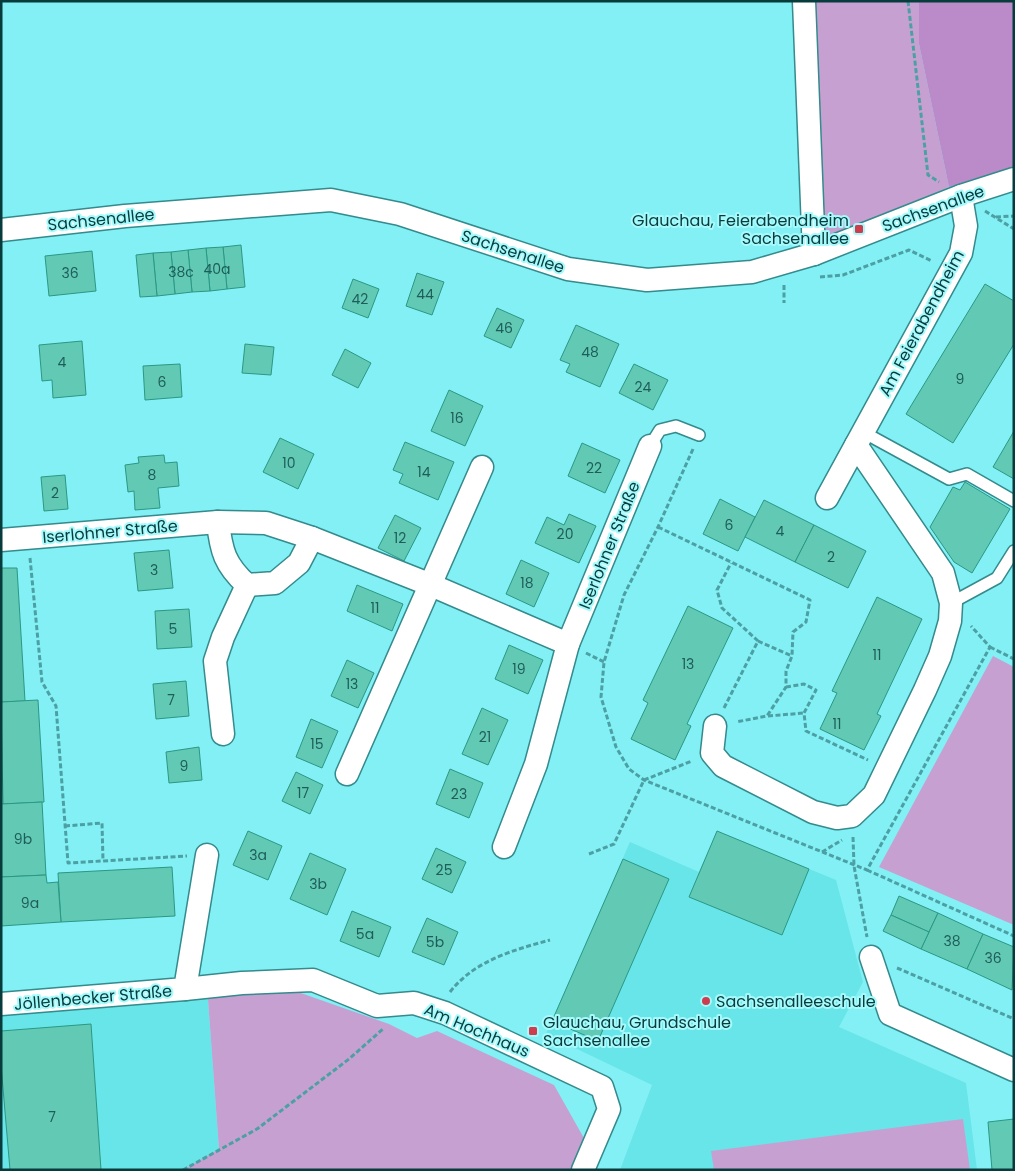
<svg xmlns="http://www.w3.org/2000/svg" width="1015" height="1171" font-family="Poppins,sans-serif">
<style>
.built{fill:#68e5e8}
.green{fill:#c7a0d2}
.forest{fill:#bb8bc9}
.building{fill:#62c9b4;stroke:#2a9885}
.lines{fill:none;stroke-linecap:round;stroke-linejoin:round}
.service-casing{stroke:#348a8c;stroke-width:14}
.minor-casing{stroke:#348a8c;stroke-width:25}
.path{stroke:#4ca0a3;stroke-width:3;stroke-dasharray:5 2.5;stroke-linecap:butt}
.service{stroke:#fff;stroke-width:11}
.minor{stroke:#fff;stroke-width:22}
.poi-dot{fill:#cd3d4e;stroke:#a6fafc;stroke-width:2}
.labels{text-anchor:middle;stroke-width:4;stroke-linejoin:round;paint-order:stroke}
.number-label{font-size:14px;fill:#1e5e5a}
.street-label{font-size:16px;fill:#073b3c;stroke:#a6fafc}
.poi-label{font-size:16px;fill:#073b3c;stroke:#a6fafc;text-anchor:start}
</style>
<rect width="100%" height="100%" fill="#82f0f4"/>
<g class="built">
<polygon points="717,831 836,880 863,982 839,1027 966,1083 977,1170 620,1170 652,1085 546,1034 630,842 699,872"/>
<polygon points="207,986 219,1150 183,1170 1,1170 1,1004"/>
</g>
<g class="green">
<polygon points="806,1 919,1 919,44 949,187 820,244"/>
<polygon points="993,656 1014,667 1014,925 879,867"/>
<polygon points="207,986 295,991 389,1024 417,1038 437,1031 554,1085 585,1140 572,1170 183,1170 219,1149"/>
<polygon points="963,1119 970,1170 714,1170 711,1151"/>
</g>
<polygon class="forest" points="919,1 1014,1 1014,167 949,187 919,44"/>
<g class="building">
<polygon points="241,245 245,287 227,289 223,247"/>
<polygon points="223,247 227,289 210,291 206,248"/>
<polygon points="206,248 210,291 192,292 188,250"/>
<polygon points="188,250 192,292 175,294 171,252"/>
<polygon points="92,251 96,291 49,296 45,256"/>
<polygon points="171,252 175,294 157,296 153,253"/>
<polygon points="153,253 157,296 140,297 136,255"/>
<polygon points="417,273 444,282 432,315 406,306"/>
<polygon points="353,279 379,289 368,318 342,308"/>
<polygon points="985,284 1014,301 1014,344 953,443 906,414"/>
<polygon points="497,308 524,320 511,348 484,336"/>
<polygon points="576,325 619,344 600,387 566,372 570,364 560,360"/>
<polygon points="82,341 86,395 53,398 52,380 42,381 39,345"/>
<polygon points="245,344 274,347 271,375 242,373"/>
<polygon points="345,349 371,363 358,388 332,375"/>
<polygon points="180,364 182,397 145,400 143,366"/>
<polygon points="634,364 668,380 653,410 619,393"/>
<polygon points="449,390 483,406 465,446 431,431"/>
<polygon points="1014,431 1014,479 993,467"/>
<polygon points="280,438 314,454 298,489 263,472"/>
<polygon points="405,442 454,462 438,500 399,483 403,474 393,470"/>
<polygon points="582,443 620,460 605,493 568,476"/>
<polygon points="164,455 165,463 177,462 179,486 158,488 160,508 135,510 134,491 128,492 125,465 139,463 138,457"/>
<polygon points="65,475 68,509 44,511 41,477"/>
<polygon points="965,482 1010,509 972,573 954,562 930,527 953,487 960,490"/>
<polygon points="720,499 755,517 738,551 703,534"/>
<polygon points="764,500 814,525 795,562 745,537"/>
<polygon points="569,514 596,526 579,563 535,543 547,517 564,525"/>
<polygon points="395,515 421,528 404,561 378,548"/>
<polygon points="814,525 866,551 848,588 795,562"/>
<polygon points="169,550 173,588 138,591 134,553"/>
<polygon points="521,560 549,573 534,607 506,594"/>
<polygon points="1,568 17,568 25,701 1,702"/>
<polygon points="357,585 403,604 392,631 347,611"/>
<polygon points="877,597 922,619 877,714 881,716 864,750 820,729 837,693 832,691"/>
<polygon points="688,606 733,628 687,724 691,726 675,760 631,739 648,703 643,700"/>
<polygon points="189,609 192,647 157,649 155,611"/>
<polygon points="509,645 543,660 528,694 495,679"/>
<polygon points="347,660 374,673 358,708 331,696"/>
<polygon points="186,681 189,716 156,719 153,684"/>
<polygon points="38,700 44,802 3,804 1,702"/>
<polygon points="482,708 508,720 488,765 462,754"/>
<polygon points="311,719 338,731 322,768 296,757"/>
<polygon points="199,747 202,780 169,783 166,752"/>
<polygon points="450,769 483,783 469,818 436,804"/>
<polygon points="296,772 323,785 310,814 282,801"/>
<polygon points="42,802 46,875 1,877 1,804"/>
<polygon points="248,831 282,846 268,880 233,865"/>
<polygon points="717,831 809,869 782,935 689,897"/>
<polygon points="436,848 466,862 452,893 422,879"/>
<polygon points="310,853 346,869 327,915 290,899"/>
<polygon points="623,859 669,879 598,1041 552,1021"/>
<polygon points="172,867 175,916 61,922 58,873"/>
<polygon points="46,875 47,883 58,882 61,922 1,926 1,877"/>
<polygon points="899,896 938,913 929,932 891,915"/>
<polygon points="352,911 391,927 379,957 340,941"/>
<polygon points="938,913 983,934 967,969 921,949"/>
<polygon points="891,915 929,932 921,949 883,931"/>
<polygon points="427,918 458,932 444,965 412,952"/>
<polygon points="983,934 1014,947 1012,990 967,969"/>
<polygon points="91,1024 101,1170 10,1170 1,1065 1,1031"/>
<polygon points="1014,1119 1014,1170 992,1170 988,1122"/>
</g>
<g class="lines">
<defs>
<g id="service">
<polyline points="863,432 949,479 967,474 1014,501"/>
<polyline points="650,446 660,430 676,426 699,435"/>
<polyline points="951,603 997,578 1014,551"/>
</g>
<g id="minor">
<polyline points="804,1 814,254"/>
<polyline points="1,230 125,216 331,200 400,214 568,269 647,280 752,272 814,254 961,196 1014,179"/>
<polyline points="827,498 961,253 966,226 961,196"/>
<path d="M218,522C221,551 225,565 247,585L275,583L299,563L312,538"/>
<polyline points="1,540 218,522 266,523 312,538 431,585 568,644 650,446"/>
<polyline points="715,726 712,753 723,766 813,812 837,818 852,816 874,795 925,690 940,656 950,621 951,603 943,573 856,445"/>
<polyline points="223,734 215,661 223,637 247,585"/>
<polyline points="347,774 482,467"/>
<polyline points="504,847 536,764 568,644"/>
<polyline points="871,957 890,1014 1014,1070"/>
<polyline points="185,989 242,983 313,980 377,1006 414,1003 445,1013 602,1087 609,1109 583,1170"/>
<polyline points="1,1004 185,989 207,855"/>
</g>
</defs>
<use href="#service" class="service-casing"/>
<use href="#minor" class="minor-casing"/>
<g class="path">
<polyline points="908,1 928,175 939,182"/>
<polyline points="985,211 1014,229"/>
<polyline points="996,217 1014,216"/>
<polyline points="820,277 843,275 909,250 932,261"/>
<polyline points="784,285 784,303"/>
<polyline points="693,449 658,527 624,595 604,662 601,697 616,747 629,769 644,780 867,870 990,647 971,626"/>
<polyline points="658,527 810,600 806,622 793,632 792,656 786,671 786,687 767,716 736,722"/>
<polyline points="30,558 42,682 56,706 68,863 187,856"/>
<polyline points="758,641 792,656"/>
<polyline points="990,647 1014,659"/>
<polyline points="586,653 604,662"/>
<polyline points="786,687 804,684 816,690 804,713 806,731 868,760"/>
<polyline points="724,708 758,641 722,608 717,590 731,563"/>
<polyline points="768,716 804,713"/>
<polyline points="65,826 102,823 103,861"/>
<polyline points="853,837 854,866 867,937"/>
<polyline points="822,852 842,840"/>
<polyline points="589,854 614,844 644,780 692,761"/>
<polyline points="867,870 1014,936"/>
<polyline points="897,968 1014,1019"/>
<path d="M450,992C474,961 513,950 550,940"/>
<polyline points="183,1170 257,1129 349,1059 384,1028"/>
</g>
<use href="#service" class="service"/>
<use href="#minor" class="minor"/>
</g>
<g class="poi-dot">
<rect x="854" y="224" width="10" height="10" rx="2.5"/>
<circle cx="706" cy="1001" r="5"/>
<rect x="528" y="1026" width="10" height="10" rx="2.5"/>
</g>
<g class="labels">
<g class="number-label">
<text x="217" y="274">40a</text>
<text x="181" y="277">38c</text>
<text x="70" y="278">36</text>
<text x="425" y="299">44</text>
<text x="360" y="304">42</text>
<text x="504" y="333">46</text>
<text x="590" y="357">48</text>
<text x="62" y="367">4</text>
<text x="960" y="384">9</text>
<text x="162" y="387">6</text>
<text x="643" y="392">24</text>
<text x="457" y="423">16</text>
<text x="289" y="468">10</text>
<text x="594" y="473">22</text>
<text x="424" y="477">14</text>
<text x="152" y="480">8</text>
<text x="55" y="498">2</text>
<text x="729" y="530">6</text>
<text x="780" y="536">4</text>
<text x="565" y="539">20</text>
<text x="400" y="543">12</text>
<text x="831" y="562">2</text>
<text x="154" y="575">3</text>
<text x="527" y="588">18</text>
<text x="375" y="613">11</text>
<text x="173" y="634">5</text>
<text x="877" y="660">11</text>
<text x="688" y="669">13</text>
<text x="519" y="674">19</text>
<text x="352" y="689">13</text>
<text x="171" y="705">7</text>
<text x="837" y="729">11</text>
<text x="485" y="742">21</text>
<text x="317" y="749">15</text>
<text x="184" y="771">9</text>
<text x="303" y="798">17</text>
<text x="459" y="799">23</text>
<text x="23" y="844">9b</text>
<text x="258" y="860">3a</text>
<text x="444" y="875">25</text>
<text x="318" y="889">3b</text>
<text x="30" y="908">9a</text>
<text x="365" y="939">5a</text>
<text x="952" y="946">38</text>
<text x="435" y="947">5b</text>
<text x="993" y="963">36</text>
<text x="52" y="1122">7</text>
</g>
<g class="street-label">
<text transform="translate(933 208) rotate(-20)" y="6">Sachsenallee</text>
<text transform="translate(101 219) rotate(-6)" y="6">Sachsenallee</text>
<text transform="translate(513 251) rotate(18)" y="6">Sachsenallee</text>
<text transform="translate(921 323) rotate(-62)" y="6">Am Feierabendheim</text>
<text transform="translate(110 531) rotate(-5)" y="6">Iserlohner Straße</text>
<text transform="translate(609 545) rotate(-68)" y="6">Iserlohner Straße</text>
<text transform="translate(93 997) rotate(-5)" y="6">Jöllenbecker Straße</text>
<text transform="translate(477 1030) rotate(23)" y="6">Am Hochhaus</text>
</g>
<g class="poi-label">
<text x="849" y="226" text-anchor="end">Glauchau, Feierabendheim<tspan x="849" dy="18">Sachsenallee</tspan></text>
<text x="716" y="1007">Sachsenalleeschule</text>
<text x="543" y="1028">Glauchau, Grundschule<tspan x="543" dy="18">Sachsenallee</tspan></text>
</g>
</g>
<rect width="1015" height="1171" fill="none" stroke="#073b3c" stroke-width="5"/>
</svg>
